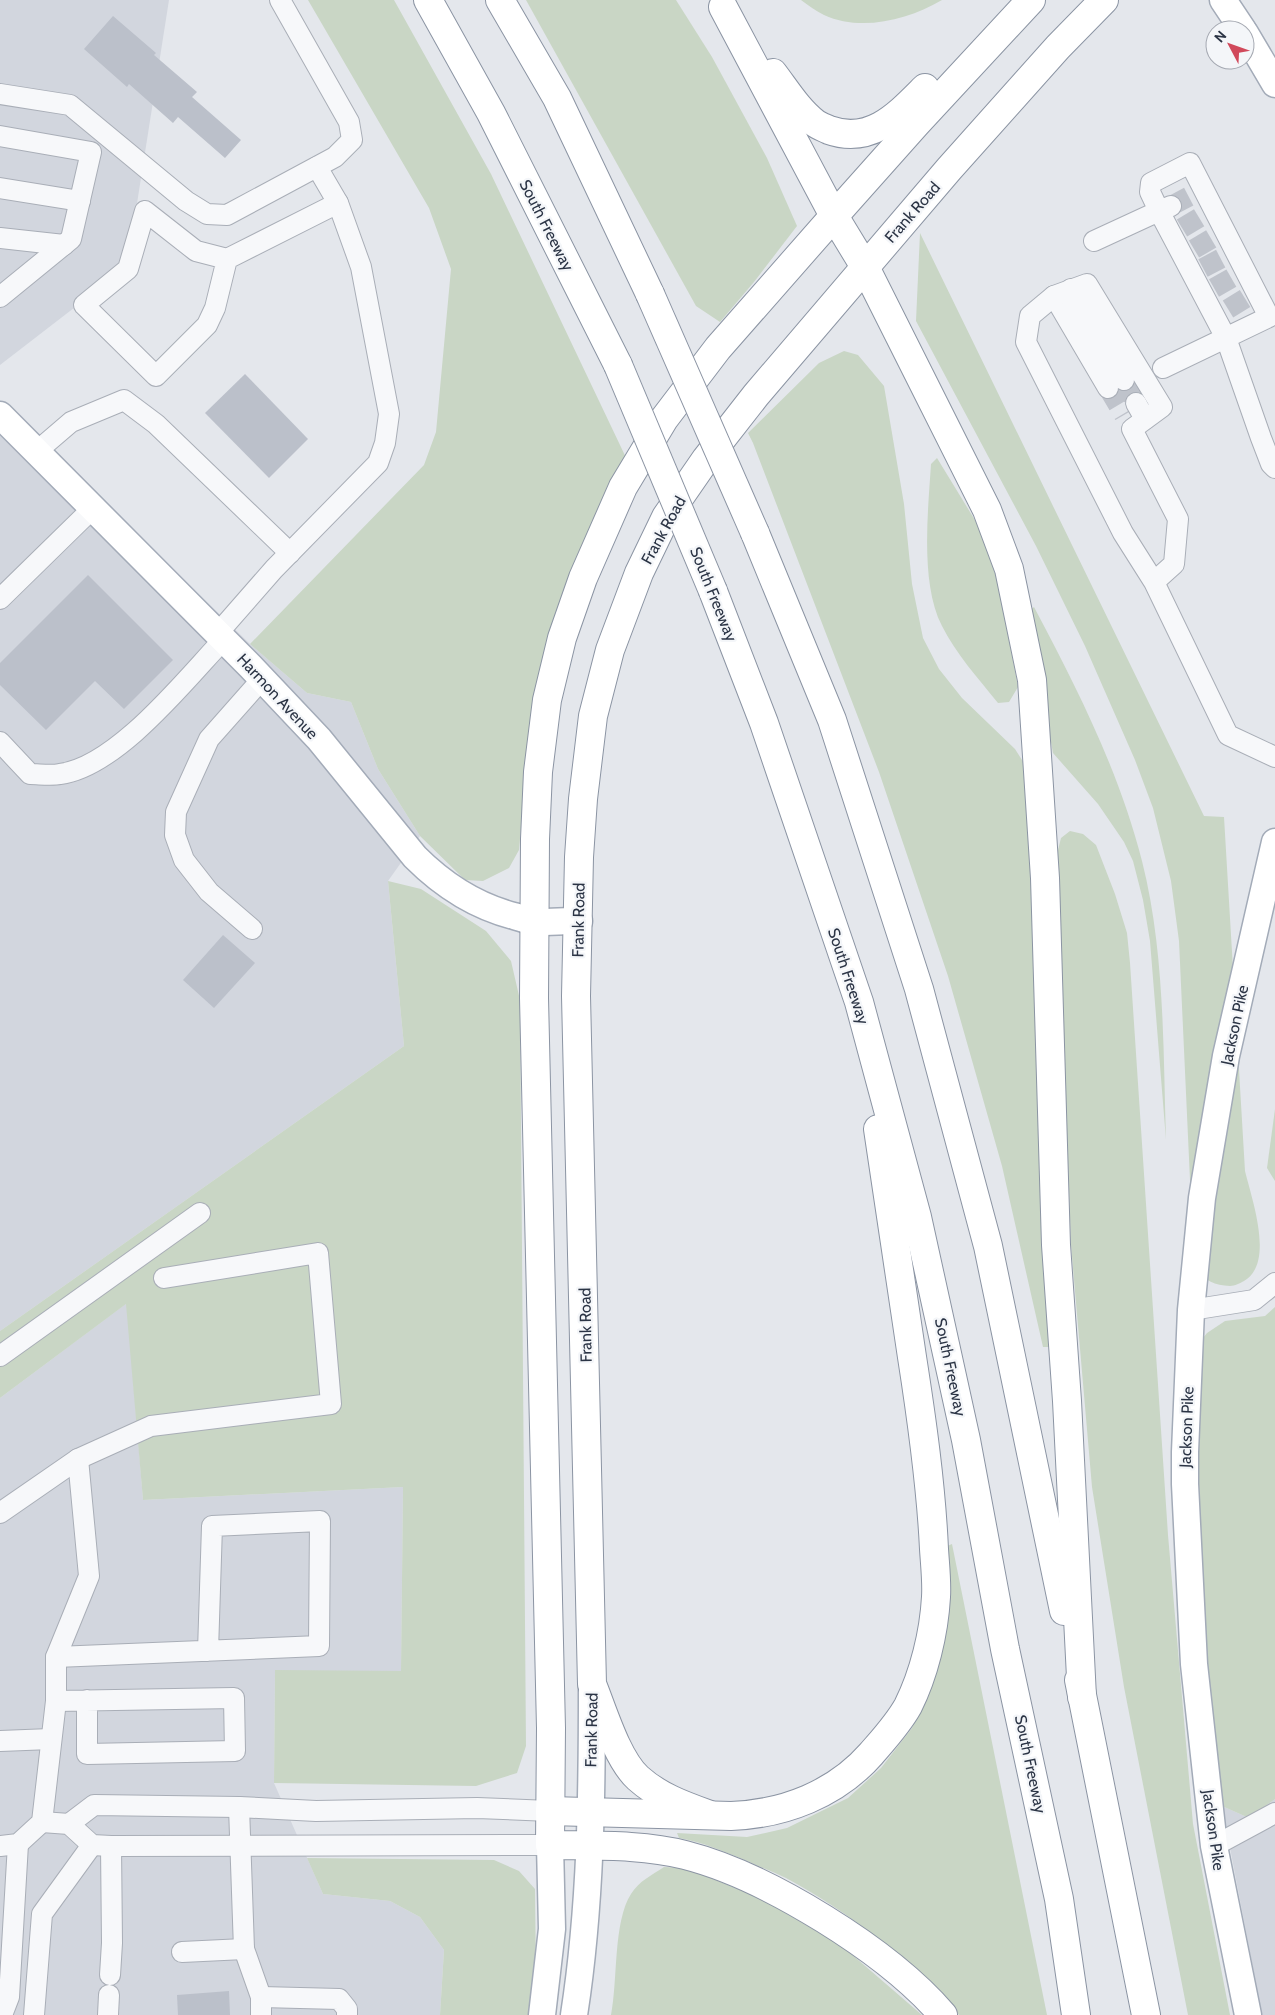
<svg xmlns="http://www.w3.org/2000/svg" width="1275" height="2015" font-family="Cabin,sans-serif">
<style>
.built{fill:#d2d6de}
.green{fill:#c9d6c5}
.building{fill:#bbc0ca}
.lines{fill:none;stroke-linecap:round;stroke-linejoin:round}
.minor-tunnel{stroke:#bfc3cb;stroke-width:20;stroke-dasharray:20 10;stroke-linecap:butt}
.minor-casing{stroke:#a9aeb7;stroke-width:22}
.major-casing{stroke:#a3abb8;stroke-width:29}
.highway-casing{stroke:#8b94a3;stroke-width:30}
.minor{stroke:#f7f8fa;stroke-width:20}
.major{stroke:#fff;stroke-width:26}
.highway{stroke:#fff;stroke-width:28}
.highway-bridge-casing{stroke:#8b94a3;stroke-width:30;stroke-linecap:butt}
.highway-bridge{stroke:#fff;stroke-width:28}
.labels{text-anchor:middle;stroke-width:4.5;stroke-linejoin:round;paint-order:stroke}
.street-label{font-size:16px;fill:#2b3445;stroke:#f4f6f9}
</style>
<rect width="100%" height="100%" fill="#e4e7ec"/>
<g class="built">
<polygon points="0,0 169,0 127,267 0,365"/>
<polygon points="0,401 250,644 307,693 351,702 378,769 420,836 388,881 404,1046 0,1331"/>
<polygon points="127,1303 143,1500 403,1487 401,1671 275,1671 274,1783 323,1894 390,1901 420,1917 444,1950 440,2015 0,2015 0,1398"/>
<polygon points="1275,1799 1275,2015 1262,2015 1222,1806 1249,1818"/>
</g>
<g class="green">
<polygon points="308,0 394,0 491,174 630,466 556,624 532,706 519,850 509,868 483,881 465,880 420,836 378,769 351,702 307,693 250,644 424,465 436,432 451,269 429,208"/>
<polygon points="526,0 676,0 712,57 767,158 797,226 754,282 720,322 696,306"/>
<path d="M801,0H942C908,20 861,32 824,15C816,11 808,5 801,0Z"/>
<path d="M920,233L1204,816L1224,817L1245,1171C1252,1200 1275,1263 1244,1281C1240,1283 1235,1286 1230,1286C1213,1285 1204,1280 1194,1267L1179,941L1171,881L1153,808L1135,760L1085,646L1036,546L916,321Z"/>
<polygon points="844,351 858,355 884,386 904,504 912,584 923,638 939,669 962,698 1015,749 1027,768 1049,1347 1043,1347 1002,1166 948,976 879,772 753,443 748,433 819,363"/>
<path d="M937,458L981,530L999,586L1018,687L1009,702L998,703C978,678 956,654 942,626C920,583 928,512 931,464Z"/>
<path d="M1034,607C1077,688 1119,771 1142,861C1165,952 1163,1048 1166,1140L1150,941L1143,900L1133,861L1124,842L1098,804L1053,753L1027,613Z"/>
<polygon points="1070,831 1083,834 1096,845 1115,894 1127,933 1130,963 1168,1535 1193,1824 1230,2015 1188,2015 1124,1687 1092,1487 1071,1245 1057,854 1061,838"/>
<polygon points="388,881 421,889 486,931 511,961 520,1000 526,1746 517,1773 476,1786 274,1783 275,1670 401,1671 403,1487 143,1500 126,1304 0,1398 0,1331 404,1046"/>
<polygon points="1275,1109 1275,1181 1267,1168"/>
<polygon points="1275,1307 1275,1799 1249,1818 1222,1806 1206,1675 1194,1368 1195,1348 1207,1333 1225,1321 1265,1316"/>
<path d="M952,1544L1047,2015H959C910,1960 851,1913 786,1878C773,1872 760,1867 747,1861C723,1851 705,1843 679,1838L677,1833L747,1837L787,1828L848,1798L881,1768L912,1728L933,1680L945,1547Z"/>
<polygon points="307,1858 494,1860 519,1871 535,1889 536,1977 528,2015 440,2015 444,1950 420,1917 390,1901 323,1894"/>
<path d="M664,1867L686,1868L760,1898L842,1946L922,2015H611C618,1981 613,1922 631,1894C639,1881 652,1875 664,1867Z"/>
</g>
<g class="building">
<polygon points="113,16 156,53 154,55 197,92 192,97 241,140 225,158 178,117 173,123 129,84 127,87 84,49"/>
<polygon points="245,374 308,439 269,478 205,413"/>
<polygon points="88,575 173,660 124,709 95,681 46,730 0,685 0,663"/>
<polygon points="223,935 255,963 214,1008 183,980"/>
<polygon points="229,1991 230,2015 178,2015 177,1995"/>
</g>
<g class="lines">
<g class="minor-tunnel">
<polyline points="1171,206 1192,195"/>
<polyline points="1182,228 1202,216"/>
<polyline points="1194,249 1216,236"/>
<polyline points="1203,268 1224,257"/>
<polyline points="1214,288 1235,276"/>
<polyline points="1228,309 1246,298"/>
<polyline points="1124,380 1136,403"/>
<polyline points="1108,388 1124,415"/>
</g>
<defs>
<g id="minor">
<polyline points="0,94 70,105 186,201 207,214 227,215 335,157 352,140 349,122 280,0"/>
<polyline points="0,136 91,152 71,239 0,297"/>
<polyline points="317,167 338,203"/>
<polyline points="0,188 80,201"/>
<polyline points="0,238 64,245"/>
<polyline points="1094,241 1159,211 1226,338 1261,438 1271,464 1275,468"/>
<polyline points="1071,289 1124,380"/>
<polyline points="1054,296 1108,388"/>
<polyline points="1163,368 1269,317 1190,163 1151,183 1150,192 1159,211 1171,206"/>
<polyline points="1136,403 1145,419"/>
<polyline points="36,452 71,422 124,400 156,424 290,553"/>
<polyline points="1154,582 1174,564 1178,519 1132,429 1162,407 1087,284 1054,296 1030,316 1026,342 1123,533 1154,582 1228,735 1275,757"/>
<polyline points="0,599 93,508"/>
<polyline points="218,633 274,569 378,463 385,443 389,414 361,267 338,203 227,259 196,251 145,211 128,269 84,305 156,376 207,325 215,308 227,259"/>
<path d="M0,742L30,774C39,774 51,776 60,774C117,767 186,679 224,639"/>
<polyline points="252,929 209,892 184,860 175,835 176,812 209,739 262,679"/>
<polyline points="1191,1310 1254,1300 1275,1283"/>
<polyline points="0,1356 200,1213"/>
<polyline points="0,1513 78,1459 151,1426 331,1404 318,1253 164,1278"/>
<polyline points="56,1657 319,1646 320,1521 212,1526 208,1651"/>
<polyline points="56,1701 234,1698 235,1751 87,1754 87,1700"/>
<polyline points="0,1741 51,1739"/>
<polyline points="239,1807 244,1949 261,1997 261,2015"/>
<polyline points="42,1822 69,1824 92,1845 111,1846 550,1845"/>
<polyline points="69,1824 94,1805 239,1807 316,1811 477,1808 550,1811"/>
<polyline points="0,1846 18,1844 42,1822 56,1701 56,1657 89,1576 78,1459"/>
<polyline points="1214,1846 1275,1813"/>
<polyline points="182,1952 244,1949"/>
<polyline points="110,1975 112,1943 111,1846"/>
<polyline points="261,1997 339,1999 347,2009 347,2015"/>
<polyline points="2,2015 9,1997 18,1844"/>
<polyline points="34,2015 42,1914 92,1845"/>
<polyline points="108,2015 109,1995"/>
</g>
<g id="major">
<polyline points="1223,0 1243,30"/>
<polyline points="1245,33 1275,84"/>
<path d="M0,415L250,666L319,739L415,857C443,885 475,906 514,916C521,918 529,921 536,922C551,922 565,921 579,921"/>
<polyline points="542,2015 552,1929 550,1845"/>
<path d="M574,2015C591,1906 592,1795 592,1685"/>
<polyline points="1248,2015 1214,1846 1194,1664 1185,1484 1185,1452 1191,1310 1202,1198 1226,1056 1275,842"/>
</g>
<g id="highway">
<polyline points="428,0 491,113 618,365"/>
<polyline points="500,0 557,98 650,294"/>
<polyline points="723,7 834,216 865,267 987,510 1009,569 1032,680 1045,878 1056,1245 1067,1401 1082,1697"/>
<path d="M773,73C786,90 798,110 815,123C819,126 825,128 829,130C871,145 898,115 925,88"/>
<polyline points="755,533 832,720 919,989 988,1246 1064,1611"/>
<polyline points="713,591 764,723 859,1002 917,1217 966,1440 1005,1649 1059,1899 1076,2015"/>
<polyline points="1079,1680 1146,2015"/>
<path d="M550,1811L731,1816C784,1814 836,1794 871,1754C884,1739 898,1724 908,1706C924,1674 934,1633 936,1597C937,1582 935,1565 934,1549C931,1484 922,1421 912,1357C901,1281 889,1205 878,1129"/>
<path d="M710,1815C685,1806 659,1797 638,1778C617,1759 603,1711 592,1684L576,996L579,857L583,799L593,716L610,650L639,573L666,517L706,459L756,395L949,169L1058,47L1104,0"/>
<path d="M943,2015C888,1951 767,1876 685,1855C642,1844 594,1846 550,1845L551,1728L534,998L535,839L538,772L547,700L562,638L583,578L623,487L664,419L718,348L834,216L916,124L1031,0"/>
</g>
</defs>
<use href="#minor" class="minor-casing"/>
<use href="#major" class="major-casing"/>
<use href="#highway" class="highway-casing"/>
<use href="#minor" class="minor"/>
<use href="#major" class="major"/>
<use href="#highway" class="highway"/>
<defs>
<g id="highway-bridge">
<polyline points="650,294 755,533"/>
<polyline points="618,365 713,591"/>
</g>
</defs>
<use href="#highway-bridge" class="highway-bridge-casing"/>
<use href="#highway-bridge" class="highway-bridge"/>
</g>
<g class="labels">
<g class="street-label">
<text transform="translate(912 212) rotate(-49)" y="6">Frank Road</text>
<text transform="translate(547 225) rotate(63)" y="6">South Freeway</text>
<text transform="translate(663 530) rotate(-61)" y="6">Frank Road</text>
<text transform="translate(714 594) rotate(68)" y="6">South Freeway</text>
<text transform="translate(278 696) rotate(47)" y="6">Harmon Avenue</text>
<text transform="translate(578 920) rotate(-89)" y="6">Frank Road</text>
<text transform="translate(849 976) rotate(72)" y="6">South Freeway</text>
<text transform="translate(1234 1025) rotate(-78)" y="6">Jackson Pike</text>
<text transform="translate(585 1325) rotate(-91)" y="6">Frank Road</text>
<text transform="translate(951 1367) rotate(78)" y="6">South Freeway</text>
<text transform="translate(1186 1427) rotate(-88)" y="6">Jackson Pike</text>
<text transform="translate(591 1730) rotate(-89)" y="6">Frank Road</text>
<text transform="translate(1031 1764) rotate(78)" y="6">South Freeway</text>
<text transform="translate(1214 1830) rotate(82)" y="6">Jackson Pike</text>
</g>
</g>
<g transform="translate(1230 45) rotate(311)"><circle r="24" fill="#f4f6f9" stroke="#a4a8b1"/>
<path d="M0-4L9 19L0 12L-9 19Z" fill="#d1495b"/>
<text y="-8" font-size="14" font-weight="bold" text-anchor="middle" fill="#2b3445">N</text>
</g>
</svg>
